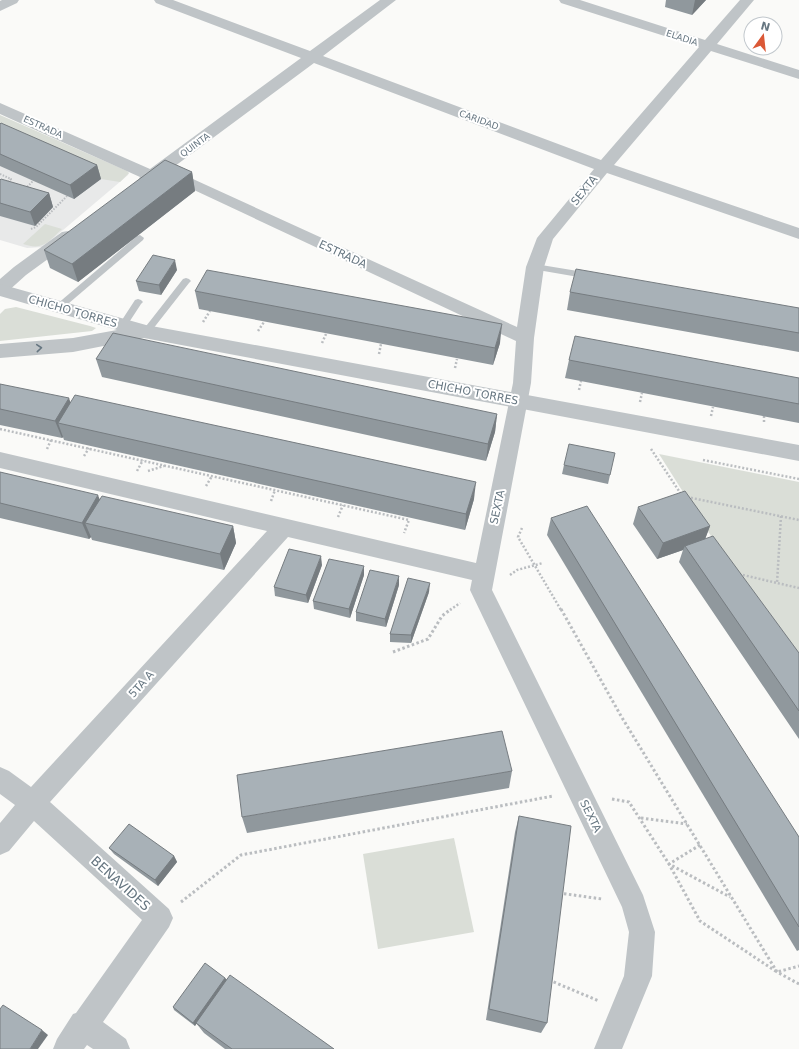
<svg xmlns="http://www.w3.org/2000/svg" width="799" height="1049" font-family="'DejaVu Sans',sans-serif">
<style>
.built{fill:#e8e9e9}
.green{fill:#daded7}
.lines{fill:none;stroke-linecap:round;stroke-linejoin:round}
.path-far2{stroke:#babdc0;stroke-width:2;stroke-dasharray:1.5 1.5;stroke-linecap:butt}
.path-far1{stroke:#babdc0;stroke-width:2.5;stroke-dasharray:2 2;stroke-linecap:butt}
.path{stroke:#babdc0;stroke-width:3;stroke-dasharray:2.5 2.5;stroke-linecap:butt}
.service{fill:#bfc4c7;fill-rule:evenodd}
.minor{fill:#bfc4c7;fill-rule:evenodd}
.tertiary{fill:#bfc4c7;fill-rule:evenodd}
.wall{fill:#90989d}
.shaded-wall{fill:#767c80}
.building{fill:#a8b1b7;stroke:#767c80}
.oneway{stroke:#667681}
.labels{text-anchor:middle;stroke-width:4;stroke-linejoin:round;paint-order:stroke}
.far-street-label{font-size:9px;fill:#667681;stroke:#fff}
.street-label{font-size:11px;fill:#667681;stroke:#fff}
.near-street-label{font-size:13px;fill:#667681;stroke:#fff}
</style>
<rect width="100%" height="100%" fill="#fafaf8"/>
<polygon class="built" points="0,116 127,171 129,173 128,175 43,247 27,248 0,240"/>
<g class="green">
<polygon points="0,115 127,171 129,173 120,182 101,179 6,138 0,139"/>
<path d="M45,224L62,229C48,242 43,251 23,244Z"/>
<polygon points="16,307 90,326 96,328 92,331 0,341 0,314 5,309"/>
<polygon points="659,454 799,482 799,661 735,574"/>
<polygon points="454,838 474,932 378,949 363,854"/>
</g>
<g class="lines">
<g class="path-far2">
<polyline points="0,174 11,179 7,183"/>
<polyline points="25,189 33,181"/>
<polyline points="31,229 36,227 67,196"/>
</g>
<g class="path-far1">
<polyline points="203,322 210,311"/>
<polyline points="258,331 264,322"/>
<polyline points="322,343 326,334"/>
<polyline points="379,354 381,344"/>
<polyline points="455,368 457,359"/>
<polyline points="579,390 581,381"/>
<polyline points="640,402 642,393"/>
<polyline points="711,416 713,407"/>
<polyline points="764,416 764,424"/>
<polyline points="0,429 409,520 404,533"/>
<polyline points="47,449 51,440"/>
<polyline points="651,449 681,494"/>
<polyline points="84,456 89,448"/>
<polyline points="703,460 799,479"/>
<polyline points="137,471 143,460"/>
<polyline points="148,471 164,466"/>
<polyline points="206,486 212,476"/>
<polyline points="687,497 799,520"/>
<polyline points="271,501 275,490"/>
<polyline points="781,516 777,583 799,588"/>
<polyline points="338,517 343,505"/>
<polyline points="522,528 518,537 561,610"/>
<polyline points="739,574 777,583"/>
<polyline points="510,575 517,570 543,563"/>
<polyline points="450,610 460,603"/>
</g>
<g class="path">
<polyline points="561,609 621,716 777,972 799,984"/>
<polyline points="393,652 428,639 442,616 451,609"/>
<polyline points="612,799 629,802 669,864 700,921 777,972 799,966"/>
<polyline points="641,818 687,824"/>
<polyline points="700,845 669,864 730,897"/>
<polyline points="559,893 602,899"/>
<polyline points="181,902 241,855 553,796"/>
<polyline points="549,980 599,1001"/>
</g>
<g class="service">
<polygon points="140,235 144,238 143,240 62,309 56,309 54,307 56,305 137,236"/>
<polygon points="535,264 590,273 595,276 590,279 532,269 530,267"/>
<polygon points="186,278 189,279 191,281 189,283 149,334 143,334 141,332 143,330 183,279"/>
<polygon points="138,299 141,300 143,302 141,304 126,327 120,327 118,325 120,323 135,300"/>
</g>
<g class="minor">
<polygon points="2,0 19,0 17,3 0,11 0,1"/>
<path d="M154,0H173L310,51L380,0H396L323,56L601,160L699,47L561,3L559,0H580L705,40L740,0H754L717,44L799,70V79L711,51L614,165L799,228V239L607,173L553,239L544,267L534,338L531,383L492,590L643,895L655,932L652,976L622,1049H594L624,976L629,932L622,907L470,590L472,580L288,537L50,802L169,909L173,918L169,927L103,1022L126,1039L130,1049H93L87,1045L84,1049H53L57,1039L73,1014L76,1013L142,920L34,821L9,851L0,855V823L15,805L0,794V767L9,771L31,787L267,531L0,468V452L476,563L513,383L516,341L162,175C155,181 151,185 141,183L139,179L140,177L0,114V103L150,169L301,58L156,3ZM314,63L594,169L537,238L526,267L517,327L171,169Z"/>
<polygon points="68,231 74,232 76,236 74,240 26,275 6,293 0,295 0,279 14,267 62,232"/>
</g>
<polygon class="tertiary" points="0,284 146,325 799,445 799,461 144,338 73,352 0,358 0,344 73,338 117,330 0,296"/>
</g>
<g class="wall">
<polygon points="666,0 706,0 692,15 665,7"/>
<polygon points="0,124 97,165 101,179 74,199 0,166"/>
<polygon points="192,172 195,191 78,282 50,268 44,250"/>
<polygon points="0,180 49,193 53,207 35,226 0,216"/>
<polygon points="177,270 161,295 139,291 136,281"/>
<polygon points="195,291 500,343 493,365 199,309"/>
<polygon points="570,292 799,308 799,352 567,310"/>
<polygon points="96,359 497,414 495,432 486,461 102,377"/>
<polygon points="569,360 799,378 799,423 565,378"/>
<polygon points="0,384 70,402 474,499 465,530 64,440 63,437 62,438 0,425"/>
<polygon points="564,465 610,475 608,484 562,474"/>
<polygon points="0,472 100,499 233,526 236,543 224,570 92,540 91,537 89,539 0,518"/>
<polygon points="638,507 710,526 705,539 799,653 799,739 679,562 683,550 657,559 633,524"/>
<polygon points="551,518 799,837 799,950 797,951 547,535"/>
<polygon points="322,565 308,603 275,596 274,587"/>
<polygon points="364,575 350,618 314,609 313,601"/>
<polygon points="399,585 386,627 356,621 356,612"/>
<polygon points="429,592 411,643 390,642 390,634"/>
<polygon points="512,771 509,788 247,833 242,817"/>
<polygon points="519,816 547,1023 541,1033 486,1020 515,832"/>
<polygon points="109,848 174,856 177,862 158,886 114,854"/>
<polygon points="225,978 226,979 334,1049 225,1049 204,1033 196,1023 195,1026 174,1010 173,1007"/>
</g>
<g class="shaded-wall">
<polygon points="695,0 706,0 692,15"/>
<polygon points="97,165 101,179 74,199 70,185"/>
<polygon points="192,172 195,191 78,282 72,264"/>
<polygon points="49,193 53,207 35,226 30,212"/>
<polygon points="175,260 177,270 161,295 159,285"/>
<polygon points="502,324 500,343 493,365 495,348"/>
<polygon points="69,398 75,416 58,423 63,437 62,438 55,421"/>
<polygon points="497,414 495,432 486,461 488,444"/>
<polygon points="476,482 474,499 465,530 466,514"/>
<polygon points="98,495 104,511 85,523 91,537 89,539 82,523"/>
<polygon points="233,526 236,543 224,570 220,554"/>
<polygon points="710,526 704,542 685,546 683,550 657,559 663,543"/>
<polygon points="321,556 322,565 308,603 306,595"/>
<polygon points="364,566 364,575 350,618 349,609"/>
<polygon points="399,576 399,585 386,627 385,619"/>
<polygon points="430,583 429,592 411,643 411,635"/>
<polygon points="174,856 177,862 158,886 155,880"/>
<polygon points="225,978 227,980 195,1026 193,1023"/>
<polygon points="42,1030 48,1035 38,1049 30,1049"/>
</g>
<g class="building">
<polygon points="1,123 97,165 70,185 0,154 0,124"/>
<polygon points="165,160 192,172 72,264 44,250"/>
<polygon points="1,179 49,193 30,212 0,203 0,180"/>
<polygon points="153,255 175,260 159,285 136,281"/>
<polygon points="576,269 799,308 799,333 570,292"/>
<polygon points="207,270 502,324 495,348 195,291"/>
<polygon points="113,333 497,414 488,444 96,359"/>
<polygon points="575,336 799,378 799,404 569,360"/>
<polygon points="0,384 69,398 55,421 0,409"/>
<polygon points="75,395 476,482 466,514 58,423"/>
<polygon points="569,444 615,453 610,475 564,465"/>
<polygon points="0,472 98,495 82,523 0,503"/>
<polygon points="685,491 710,526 663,543 638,507"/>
<polygon points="102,496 233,526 220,554 85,523"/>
<polygon points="587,506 799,837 799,927 551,518"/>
<polygon points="713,536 799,653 799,711 685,546"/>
<polygon points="289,549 321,556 306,595 274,587"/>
<polygon points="329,559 364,566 349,609 313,601"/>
<polygon points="370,570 399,576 385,619 356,612"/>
<polygon points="408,578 430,583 411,635 390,634"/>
<polygon points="502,731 512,771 242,817 237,775"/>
<polygon points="519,816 571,826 547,1023 489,1009"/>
<polygon points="129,824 174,856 155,880 109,848"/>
<polygon points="205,963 225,978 193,1023 173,1007"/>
<polygon points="230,975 334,1049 232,1049 196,1023"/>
<polygon points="3,1005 42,1030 30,1049 0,1049 0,1009"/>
</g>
<defs><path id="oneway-chevron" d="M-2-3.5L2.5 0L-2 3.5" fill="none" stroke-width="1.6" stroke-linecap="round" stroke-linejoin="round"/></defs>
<use class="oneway" href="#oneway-chevron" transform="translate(39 348) rotate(-5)"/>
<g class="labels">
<g class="far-street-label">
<text transform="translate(682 38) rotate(18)" y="3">ELADIA</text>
<text transform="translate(479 120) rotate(20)" y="3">CARIDAD</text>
<text transform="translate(43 127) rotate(24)" y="3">ESTRADA</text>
<text transform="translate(195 145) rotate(-36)" y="3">QUINTA</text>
</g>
<g class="street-label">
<text transform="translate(584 190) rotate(-51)" y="4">SEXTA</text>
<text transform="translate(343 254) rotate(25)" y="4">ESTRADA</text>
<text transform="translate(73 311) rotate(16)" y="4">CHICHO TORRES</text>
<text transform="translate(473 392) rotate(11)" y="4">CHICHO TORRES</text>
<text transform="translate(497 507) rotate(-78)" y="4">SEXTA</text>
<text transform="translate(141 684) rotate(-48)" y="4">5TA A</text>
<text transform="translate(591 816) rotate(64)" y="4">SEXTA</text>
</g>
<g class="near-street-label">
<text transform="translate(121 883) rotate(42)" y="5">BENAVIDES</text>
</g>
</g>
<g transform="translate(763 36) rotate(15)"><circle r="19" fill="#ffffff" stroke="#c2c8cd"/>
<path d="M0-3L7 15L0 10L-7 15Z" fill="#db5836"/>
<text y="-6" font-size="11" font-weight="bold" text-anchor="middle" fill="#667681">N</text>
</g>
</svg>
